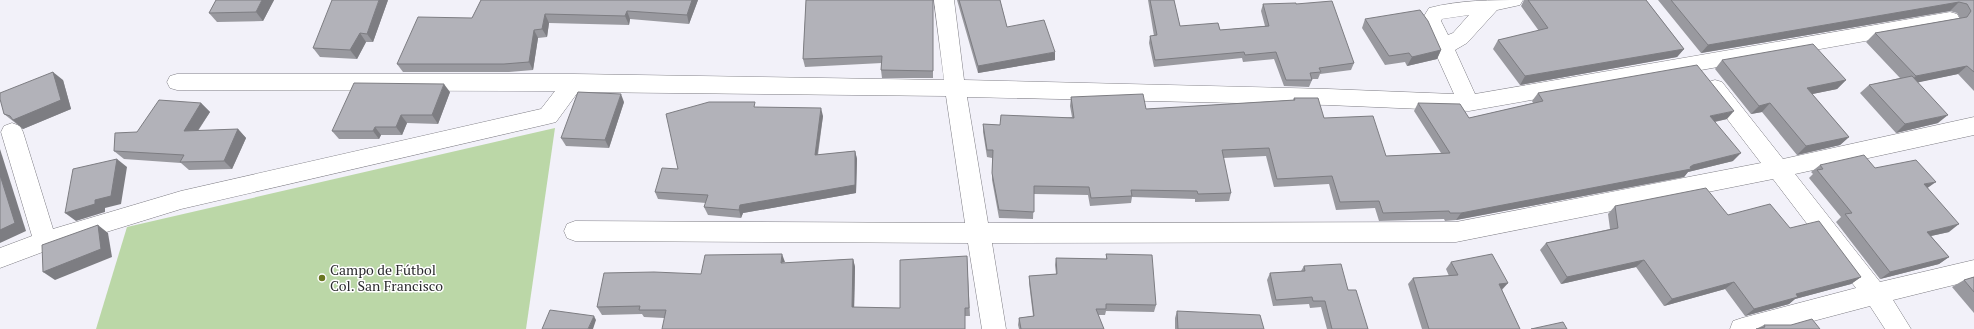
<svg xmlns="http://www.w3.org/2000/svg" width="1974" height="329" font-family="'PT Serif',serif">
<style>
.green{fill:#bbd7a7}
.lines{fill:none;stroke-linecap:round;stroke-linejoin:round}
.minor-casing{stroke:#7e7d84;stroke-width:1}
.minor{fill:#fff;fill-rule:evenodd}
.wall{fill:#99999f}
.shaded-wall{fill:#7d7d82}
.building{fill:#b2b2b9;stroke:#7d7d82}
.poi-dot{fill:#6a7622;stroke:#fff;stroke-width:1.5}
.labels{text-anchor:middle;stroke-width:3;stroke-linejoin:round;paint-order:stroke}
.poi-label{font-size:14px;fill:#2a2a2d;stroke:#fff;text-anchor:start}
</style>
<rect width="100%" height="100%" fill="#f2f1f9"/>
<polygon class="green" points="555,128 526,329 96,329 127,227"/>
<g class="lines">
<defs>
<path id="minor" d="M934,0H954L964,80L1328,89L1454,94L1421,21L1429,8C1460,0 1491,0 1523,0L1520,5L1497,10L1467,43L1455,50L1475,94L1950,12L1957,14L1960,19L1957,24L1950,26L1469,111L1328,105L967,97L988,223L1456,222L1761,163L1708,94L1705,88L1708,82L1715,80L1722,82L1783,159L1974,117V135L1795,174L1880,282L1974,260V280L1893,300L1911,329H1885L1870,306L1783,329H1730L1733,321L1742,318L1856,288L1773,179L1456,242L992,243L1006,329H982L968,243L575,241L567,238L564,231L567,224L575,221L965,223L946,96L578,92L556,122L548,124L181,209L48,250L0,268V248L32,236L1,132L4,126L12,123L20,126L23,132L53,229L181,191L541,109L555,91L177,90L170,88L167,82L170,76L177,74H574L944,80ZM1469,15L1453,33L1448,35L1441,21L1442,19Z"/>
</defs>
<use href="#minor" class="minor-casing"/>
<use href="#minor" class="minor"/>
</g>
<g class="wall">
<polygon points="216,0 274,0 263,21 217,22 209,13"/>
<polygon points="388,0 373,42 366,42 357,59 320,57 313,48"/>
<polygon points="481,0 698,0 689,24 630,19 629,25 549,23 547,37 538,38 533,70 509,72 403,72 397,64 472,18"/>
<polygon points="806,0 933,0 933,78 882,78 881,70 882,63 805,67 803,59"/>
<polygon points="957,0 1000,0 1007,27 1055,60 978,73"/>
<polygon points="1148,0 1174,0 1180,26 1220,30 1265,26 1261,11 1263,4 1296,4 1354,63 1351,70 1320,74 1318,79 1312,79 1312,80 1309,87 1284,86 1274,59 1243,62 1242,58 1154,67 1149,43 1150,36 1154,36"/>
<polygon points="1524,0 1646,0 1684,49 1677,57 1520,85 1493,49 1498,40 1539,31 1521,6"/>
<polygon points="1658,0 1974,0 1974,91 1958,74 1918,82 1938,123 1896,133 1860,93 1869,85 1900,78 1866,42 1875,33 1960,18 1957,13 1950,11 1701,53"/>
<polygon points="1365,19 1441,50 1437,59 1407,66 1405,62 1385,65 1362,28"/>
<polygon points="1722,60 1846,80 1837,89 1812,94 1849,137 1840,145 1797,155 1762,112 1751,114 1715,69"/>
<polygon points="63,80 71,109 23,129 4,114"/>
<polygon points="450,92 438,124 407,123 402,135 381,135 379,139 339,139 332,131"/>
<polygon points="1538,93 1727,119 1715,122 1733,161 1688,172 1684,177 1456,220 1445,221 1444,219 1379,221 1375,208 1336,210 1329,184 1274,187 1266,156 1223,158 1231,193 1229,201 1195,202 1195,199 1132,197 1131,203 1090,206 1088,195 1034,194 1033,219 999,218 992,180 992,158 987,157 983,132 983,124 1000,125 1072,117 1070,106 1071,97 1146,109 1293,100 1294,98 1324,118 1386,156 1441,153 1414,111 1418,103 1469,118 1533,103 1532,101"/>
<polygon points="624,102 609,148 566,146 561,138"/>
<polygon points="201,103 210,112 198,131 238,129 246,138 232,169 189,170 181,163 124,159 114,151 137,132"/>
<polygon points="757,107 823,116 818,155 855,151 857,159 856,193 743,213 741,218 708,215 704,207 706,203 658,199 655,192"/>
<polygon points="1820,165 1875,168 1928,188 1949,232 1931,236 1949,257 1939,264 1880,279 1836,222 1841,217 1809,178 1813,174 1811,172"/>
<polygon points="1615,206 1728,215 1790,228 1861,277 1851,284 1795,299 1789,304 1745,316 1725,289 1664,306 1636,267 1561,284 1540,250 1546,243 1610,229 1608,214"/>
<polygon points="1106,254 1156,305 1154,312 1106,311 1105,315 1098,315 1104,329 1019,329 1018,325 1019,318 1033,316 1029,283 1029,276 1056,274 1055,265 1056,258 1106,259"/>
<polygon points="967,256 970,316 664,318 644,317 642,314 602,315 597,307 701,274 785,263 853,259 855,267 854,307 900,308"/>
<polygon points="1451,262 1508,283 1502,290 1520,329 1422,329 1408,284 1413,278 1449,276 1446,269"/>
<polygon points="1304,266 1348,290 1368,329 1327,329 1321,307 1310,308 1309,304 1273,306 1267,280 1270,273 1301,271"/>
<polygon points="1974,277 1974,313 1952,287 1964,280"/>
<polygon points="1177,311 1264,329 1175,329 1175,318"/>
<polygon points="1764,325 1820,329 1758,328"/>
</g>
<g class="shaded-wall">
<polygon points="262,0 274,0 263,21 256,12"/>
<polygon points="379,0 388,0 373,42 367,34"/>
<polygon points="692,0 698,0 689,24 687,15"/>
<polygon points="1959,2 1950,11 1701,53 1708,45"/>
<polygon points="627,11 630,19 629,25 625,16"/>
<polygon points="545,14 549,23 547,37 542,29"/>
<polygon points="534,30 538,38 533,70 529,62"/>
<polygon points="360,33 366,42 357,59 350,50"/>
<polygon points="1684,49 1677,57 1520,85 1525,76"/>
<polygon points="1441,50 1437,59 1407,66 1412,57"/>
<polygon points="1055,52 1055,60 978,73 978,66"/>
<polygon points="1967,66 1958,74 1906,85 1916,76"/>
<polygon points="53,72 63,80 71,109 23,129 13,120"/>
<polygon points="1846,80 1837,89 1798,97 1807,88"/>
<polygon points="444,84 450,92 438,124 432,115"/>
<polygon points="621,94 624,102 609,148 605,140"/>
<polygon points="201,103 210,112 192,139 184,131"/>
<polygon points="1770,103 1762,112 1751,114 1759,106"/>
<polygon points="821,108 823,116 816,163 815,155"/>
<polygon points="1734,111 1727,119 1703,124 1710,116"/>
<polygon points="401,115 407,123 402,135 396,127"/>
<polygon points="1948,115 1938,123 1896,133 1905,124"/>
<polygon points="375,127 381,135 379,139 373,131"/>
<polygon points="238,129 246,138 232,169 224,161"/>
<polygon points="1849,137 1840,145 1797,155 1806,146"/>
<polygon points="0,149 26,231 0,243"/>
<polygon points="855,151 857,159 856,193 743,213 741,218 739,210 740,205"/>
<polygon points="1741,153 1733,161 1688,172 1684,177 1456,220 1461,213 1690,167 1693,165"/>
<polygon points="117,159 127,167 121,204 105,208 105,212 76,221 65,213"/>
<polygon points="1936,182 1926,189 1924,184"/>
<polygon points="1959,224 1949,232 1917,239 1927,232"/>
<polygon points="98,225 108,233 112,257 55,280 43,272"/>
<polygon points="782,254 785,262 781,263"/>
<polygon points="1949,257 1939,264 1880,279 1890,272"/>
<polygon points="853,259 855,267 854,314 852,307"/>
<polygon points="1644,260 1636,267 1561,284 1567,277"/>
<polygon points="1861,277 1851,284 1795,299 1789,304 1745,316 1754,309 1796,294"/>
<polygon points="1734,282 1725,289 1664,306 1672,299"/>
<polygon points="1508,283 1502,289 1494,291 1499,284"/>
<polygon points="594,316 596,320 593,329 588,329"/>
</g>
<g class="building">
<polygon points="216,0 262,0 256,12 209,13"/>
<polygon points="332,0 379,0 367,34 360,33 350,50 313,48"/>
<polygon points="481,0 692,0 687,15 627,11 625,16 545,14 542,29 534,30 529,62 504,64 397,64 418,17 472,18"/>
<polygon points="806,0 933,0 933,71 881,70 882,56 803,59"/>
<polygon points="959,0 1000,0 1007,27 1044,20 1055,52 978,66"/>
<polygon points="1150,0 1174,0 1180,26 1218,23 1220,30 1269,26 1263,4 1296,3 1296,4 1332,1 1354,63 1319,68 1321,72 1310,73 1312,80 1286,80 1276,52 1245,55 1244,52 1155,60 1150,36 1157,35"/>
<polygon points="1528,0 1646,0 1684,49 1525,76 1498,40 1548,28"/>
<polygon points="1671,0 1974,0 1974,72 1967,66 1916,76 1875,33 1967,17 1971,11 1967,4 1959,2 1708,45"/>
<polygon points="1420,10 1428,21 1441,50 1412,57 1409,53 1389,56 1365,19"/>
<polygon points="1813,44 1846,80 1807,88 1849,137 1806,146 1770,103 1759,106 1722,60"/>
<polygon points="1697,65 1734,111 1710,116 1741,153 1693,165 1690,167 1691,169 1461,213 1450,213 1449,211 1383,213 1379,201 1340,202 1332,176 1277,179 1269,148 1222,150 1231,193 1198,194 1197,191 1131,190 1132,196 1091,198 1089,187 1034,186 1034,212 999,210 992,173 993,150 987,150 983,124 1000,125 1001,115 1074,118 1071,97 1143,94 1146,109 1295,100 1294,98 1318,98 1324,118 1373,116 1386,156 1450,153 1418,103 1460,104 1469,118 1543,101 1538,93"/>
<polygon points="53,72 61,100 13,120 10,116 4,114 0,99 0,93"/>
<polygon points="1912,76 1948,115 1905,124 1869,85"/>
<polygon points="354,83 444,84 432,115 401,115 396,127 375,127 373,131 332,131"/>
<polygon points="578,92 621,94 605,140 561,138"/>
<polygon points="159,100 201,103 184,131 238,129 224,161 180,162 184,155 114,151 115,133 137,132"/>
<polygon points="709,102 755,102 754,107 821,108 815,155 855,151 855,185 740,205 739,210 704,207 708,195 655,192 662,168 678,169 666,114"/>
<polygon points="1864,155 1875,168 1916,160 1936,182 1924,184 1959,224 1927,232 1949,257 1890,272 1845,214 1852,213 1817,170 1823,169 1820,165"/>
<polygon points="117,159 111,196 95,200 95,204 65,213 73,169"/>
<polygon points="0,175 15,223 0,230"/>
<polygon points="1706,188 1728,215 1770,204 1790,228 1819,221 1861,277 1796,294 1798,297 1754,309 1734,282 1672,299 1644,260 1567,277 1546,243 1618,228 1615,206"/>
<polygon points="98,225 101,249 43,272 42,245"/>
<polygon points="782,254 781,263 853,259 852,307 900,308 900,260 967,256 969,308 965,308 965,329 662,329 666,310 639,310 640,306 597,307 604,273 654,272 701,274 705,255"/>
<polygon points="1106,254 1152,255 1156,305 1106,304 1106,309 1096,309 1104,329 1021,329 1019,318 1034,316 1029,276 1057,274 1056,258 1107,259"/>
<polygon points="1492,254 1508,283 1499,284 1520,329 1429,329 1413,278 1458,275 1451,262"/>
<polygon points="1341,264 1348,290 1356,290 1368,329 1332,329 1325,301 1313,301 1312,297 1276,300 1270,273 1305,271 1304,266"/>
<polygon points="1974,277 1974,292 1964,280"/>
<polygon points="550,310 594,316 588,329 542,329"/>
<polygon points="1177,311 1260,315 1264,329 1178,329"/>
<polygon points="1812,319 1820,329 1756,329 1765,327 1764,325 1791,325"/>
<polygon points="1563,322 1567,329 1531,329"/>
</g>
<circle class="poi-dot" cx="322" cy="278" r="4"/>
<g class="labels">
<g class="poi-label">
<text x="330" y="275">Campo de Fútbol<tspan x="330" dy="16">Col. San Francisco</tspan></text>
</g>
</g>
</svg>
